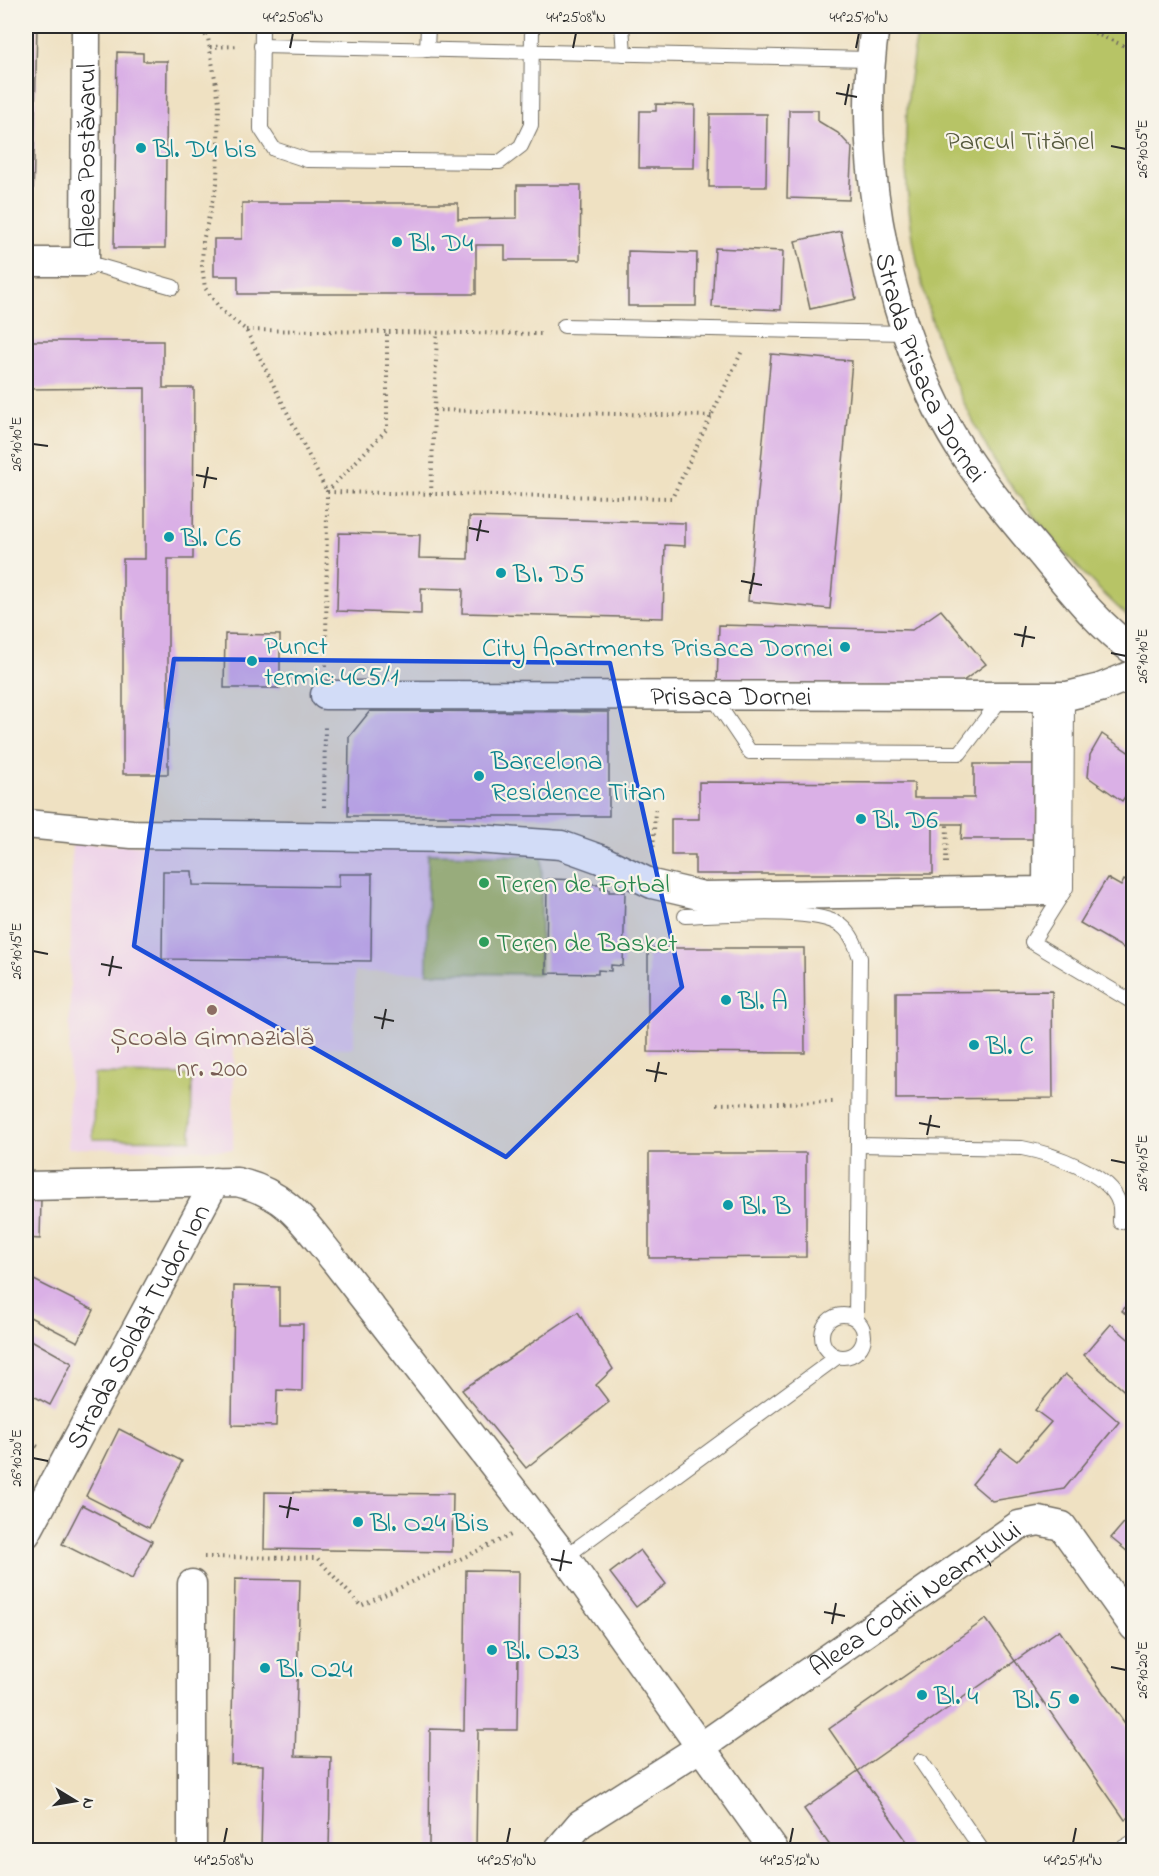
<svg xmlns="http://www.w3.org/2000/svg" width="1159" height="1876" font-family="'Indie Flower',sans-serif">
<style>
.built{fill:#edd0e9}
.green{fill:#b7c466;stroke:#717848;stroke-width:1.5}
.building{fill:#dab0e6}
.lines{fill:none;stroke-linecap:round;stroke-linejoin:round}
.lane-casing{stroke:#706b60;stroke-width:16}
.street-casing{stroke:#706b60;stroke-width:31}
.path{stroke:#706b60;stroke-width:4;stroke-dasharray:1.5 4.5;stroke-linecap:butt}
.lane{stroke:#fff;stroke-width:14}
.street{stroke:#fff;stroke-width:28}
.marked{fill:#1d4ed8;fill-opacity:0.2;stroke:#1d4ed8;stroke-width:4.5;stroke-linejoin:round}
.ticks{fill:none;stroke:#2b2b2b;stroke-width:2}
.culture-dot{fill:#0f9aa8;stroke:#f7f3e8;stroke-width:2}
.leisure-dot{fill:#2e9e5b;stroke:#f7f3e8;stroke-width:2}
.education-dot{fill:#8d6e63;stroke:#f7f3e8;stroke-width:2}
.labels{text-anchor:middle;stroke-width:4.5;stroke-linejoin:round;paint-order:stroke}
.park-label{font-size:27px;fill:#55593d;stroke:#f7f3e8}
.culture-label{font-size:27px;fill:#0d838f;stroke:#f7f3e8;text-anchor:start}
.street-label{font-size:27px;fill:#2b2b2b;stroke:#f7f3e8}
.leisure-label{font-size:27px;fill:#27864d;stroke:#f7f3e8;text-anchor:start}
.education-label{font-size:27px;fill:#785e54;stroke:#f7f3e8}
.neatline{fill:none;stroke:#2b2b2b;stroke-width:2}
.ticks-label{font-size:15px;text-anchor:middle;fill:#2b2b2b}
</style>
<rect width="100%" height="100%" fill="#f7f3e8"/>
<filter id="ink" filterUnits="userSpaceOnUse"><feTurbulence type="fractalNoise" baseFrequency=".0167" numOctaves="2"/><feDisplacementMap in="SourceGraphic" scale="12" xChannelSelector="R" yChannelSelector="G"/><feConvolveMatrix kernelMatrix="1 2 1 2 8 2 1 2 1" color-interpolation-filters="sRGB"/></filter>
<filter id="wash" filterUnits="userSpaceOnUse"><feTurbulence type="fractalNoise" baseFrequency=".008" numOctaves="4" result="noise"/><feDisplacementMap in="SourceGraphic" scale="24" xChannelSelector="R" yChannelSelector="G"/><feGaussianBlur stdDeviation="1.35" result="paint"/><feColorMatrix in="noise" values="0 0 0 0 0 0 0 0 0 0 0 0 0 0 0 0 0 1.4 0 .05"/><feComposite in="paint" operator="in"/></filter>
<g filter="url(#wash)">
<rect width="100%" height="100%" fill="#efe1c2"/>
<polygon class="built" points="72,844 542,849 540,974 355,972 354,1048 234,1046 233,1150 68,1148"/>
<g class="green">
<path d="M919,26H1133V621C1082,576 1037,524 998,467C989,454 982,438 974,423C911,303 889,159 919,26Z"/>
<polygon points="428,854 542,856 540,974 427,973"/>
<polygon points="94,1074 192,1075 191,1140 93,1139"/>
</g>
<g id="blocks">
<g class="building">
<polygon points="26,26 37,26 33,200 26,200"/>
<polygon points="117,52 143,53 143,61 167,61 165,248 114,248"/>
<polygon points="656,104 695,105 694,168 639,168 640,111 656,111"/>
<polygon points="789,110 818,110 818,121 838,133 852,148 849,200 787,198"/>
<polygon points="710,114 767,114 766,187 709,187"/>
<polygon points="517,185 581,185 580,260 505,260 505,245 476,245 476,294 238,294 238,276 214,276 214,239 242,239 242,203 458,203 458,219 517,218"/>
<polygon points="841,231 856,299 810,309 795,241"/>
<polygon points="715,248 783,251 781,310 712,307"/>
<polygon points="628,251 697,253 696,306 628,306"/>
<polygon points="26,341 163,341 163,388 194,388 193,559 168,559 168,774 123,774 123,559 145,559 145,388 26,389"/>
<polygon points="771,354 852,361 830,609 748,601"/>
<polygon points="469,517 685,523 685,546 665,545 663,618 462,613 463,589 421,588 421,614 337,611 339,533 420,535 419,558 468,559"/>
<polygon points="941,610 986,664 955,687 717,684 719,625 912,630"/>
<polygon points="225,634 280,635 280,688 224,688"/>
<polygon points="370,711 609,712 609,816 348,816 349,737"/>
<polygon points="1102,734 1134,756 1134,784 1122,801 1088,777 1090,755"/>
<polygon points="974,764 1038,764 1037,839 961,839 962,824 933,824 933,874 695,874 695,855 671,855 671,819 699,819 699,782 914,783 914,798 974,798"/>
<polygon points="163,871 192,871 193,885 339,887 339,874 372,874 371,961 162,959"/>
<polygon points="1107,878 1121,886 1124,880 1134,885 1132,953 1080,923"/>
<polygon points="547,879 584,880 584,884 601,884 601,889 609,889 609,892 625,892 623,966 611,965 611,971 598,970 598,974 546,973"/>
<polygon points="648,948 804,948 805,1053 648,1052"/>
<polygon points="1052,991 1053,1098 896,1099 896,992"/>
<polygon points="649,1153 806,1153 806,1257 649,1258"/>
<polygon points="26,1199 41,1199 40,1239 26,1238"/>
<polygon points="26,1276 94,1310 78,1342 26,1315"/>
<polygon points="234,1286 279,1287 279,1324 303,1324 302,1391 277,1390 276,1426 232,1425"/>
<polygon points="1134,1297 1134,1321 1122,1311"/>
<polygon points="578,1312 613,1369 596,1385 609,1402 526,1468 462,1390"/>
<polygon points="1111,1324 1134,1344 1134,1392 1130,1396 1084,1355"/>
<polygon points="26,1337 72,1363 50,1405 26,1392"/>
<polygon points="1065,1374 1119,1422 1064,1489 992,1501 972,1484 1001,1449 1017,1461 1051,1422 1035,1410"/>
<polygon points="119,1429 182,1461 149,1528 86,1496"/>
<polygon points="265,1492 453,1494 452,1552 264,1549"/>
<polygon points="82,1505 152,1541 132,1579 62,1544"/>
<polygon points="1134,1511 1134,1557 1111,1538"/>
<polygon points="640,1550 666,1584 636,1607 610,1573"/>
<polygon points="466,1570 519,1571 517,1730 478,1730 476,1850 429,1850 430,1729 464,1730"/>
<polygon points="235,1579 300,1580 295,1756 331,1757 329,1850 261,1850 263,1765 231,1764"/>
<polygon points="986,1619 1015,1661 858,1771 829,1729"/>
<polygon points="1059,1630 1134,1736 1134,1814 1125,1820 1015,1661"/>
<polygon points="858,1771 913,1850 833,1850 804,1809"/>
</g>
</g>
</g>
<g filter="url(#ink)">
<use href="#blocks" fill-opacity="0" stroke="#706b60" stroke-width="1.5"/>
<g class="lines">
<defs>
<g id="lane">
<polyline points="262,26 261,129 274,149 307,160 500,162 521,146 531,125 532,26"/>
<polyline points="622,26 624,54"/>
<polyline points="261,46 870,59"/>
<polyline points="427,50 428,26"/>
<polyline points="85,262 173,287"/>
<polyline points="564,326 906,333"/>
<polyline points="1067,696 1066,888 1032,942 1134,1003"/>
<polyline points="713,697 750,752 960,753 1003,696"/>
<path d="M685,916C720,915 816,906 842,926C852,934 856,946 860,958L856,1318"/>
<path d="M858,1145L1022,1148C1049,1153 1110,1173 1119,1203C1121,1208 1120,1216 1120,1222"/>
<circle cx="843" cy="1336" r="21"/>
<polyline points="565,1557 837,1357"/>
<polyline points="921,1761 982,1850"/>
<polyline points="1119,1850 1134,1841"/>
</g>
<g id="street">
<path id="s1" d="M875,26C854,161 889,341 965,456C988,491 1016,524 1043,556C1071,590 1098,625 1134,651"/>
<path id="s2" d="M26,262H85L86,26"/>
<path id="s3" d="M325,695L1067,696L1100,688L1134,674"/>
<polyline points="26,824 132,834 463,838 561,845 600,859 652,884 703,896 1047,891 1048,697"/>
<path d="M26,1186L237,1182C288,1194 304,1223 335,1261L565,1557L774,1850"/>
<path id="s4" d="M26,1534L215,1182"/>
<polyline points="192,1850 192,1584"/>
<path id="s5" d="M558,1850L580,1824L701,1747L1019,1525L1039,1521L1062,1526L1134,1627"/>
</g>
</defs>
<use href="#lane" class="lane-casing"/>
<use href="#street" class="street-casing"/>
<g class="path">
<polyline points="197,26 208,38 219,102 217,183 203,241 202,266 205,288 222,311 246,330 327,492 672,498 742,351"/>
<polyline points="1078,26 1134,50"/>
<polyline points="210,47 240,46"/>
<polyline points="246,330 387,332"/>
<polyline points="434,410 712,416"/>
<polyline points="431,494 437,333"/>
<polyline points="326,666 327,492 387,429 387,332 543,334"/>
<polyline points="324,807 325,725"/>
<polyline points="653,853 655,809"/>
<polyline points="946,863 947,824"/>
<polyline points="717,1104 836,1102"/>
<polyline points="26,1440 40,1448"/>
<polyline points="204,1557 317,1558 361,1606 511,1535"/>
</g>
<use href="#lane" class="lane"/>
<use href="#street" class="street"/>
</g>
</g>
<path class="marked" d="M174,659L610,663L682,987L506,1157L134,946Z"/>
<path class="ticks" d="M290,48L293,33M573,48L576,33M856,48L859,33M836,93L857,97M845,105L849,84M1111,146L1126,149M33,444L48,446M196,475L217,479M204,488L208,467M469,528L489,532M477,541L481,520M741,581L762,585M750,594L754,573M1014,634L1035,638M1022,647L1026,626M1111,653L1126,656M33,951L48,954M101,964L122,968M109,976L113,956M374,1017L394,1021M382,1029L386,1009M646,1070L667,1074M655,1082L659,1062M919,1123L940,1127M927,1135L931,1115M1111,1160L1126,1163M33,1458L48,1461M279,1506L299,1510M287,1518L291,1497M551,1559L572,1563M560,1571L564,1550M824,1612L845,1616M832,1624L836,1603M1111,1667L1126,1670M224,1843L227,1828M507,1843L510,1828M790,1843L793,1828M1073,1843L1076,1828"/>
<g class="culture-dot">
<circle cx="141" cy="148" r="6"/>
<circle cx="397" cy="242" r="6"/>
<circle cx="169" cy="537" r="6"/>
<circle cx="501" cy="573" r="6"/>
<circle cx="845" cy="647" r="6"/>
<circle cx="252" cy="661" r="6"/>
<circle cx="479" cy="776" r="6"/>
<circle cx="861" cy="819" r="6"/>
<circle cx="726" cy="1000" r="6"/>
<circle cx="974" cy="1045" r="6"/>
<circle cx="728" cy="1205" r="6"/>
<circle cx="358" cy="1522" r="6"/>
<circle cx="492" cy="1650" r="6"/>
<circle cx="265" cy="1668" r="6"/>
<circle cx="922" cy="1695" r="6"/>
<circle cx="1074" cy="1699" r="6"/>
</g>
<g class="leisure-dot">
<circle cx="484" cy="883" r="6"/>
<circle cx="484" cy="942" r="6"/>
</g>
<circle class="education-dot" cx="212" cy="1010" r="6"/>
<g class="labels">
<g class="park-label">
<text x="1020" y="149">Parcul Titănel</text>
</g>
<g class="culture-label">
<text x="153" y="157">Bl. D4 bis</text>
<text x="409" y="251">Bl. D4</text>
<text x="181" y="546">Bl. C6</text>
<text x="513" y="582">BI. D5</text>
<text x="264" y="654">Punct<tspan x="264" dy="31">termic: 4C5/1</tspan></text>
<text x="833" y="656" text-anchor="end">City Apartments Prisaca Dornei</text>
<text x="491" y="769">Barcelona<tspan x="491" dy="31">Residence Titan</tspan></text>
<text x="873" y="828">Bl. D6</text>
<text x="738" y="1009">Bl. A</text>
<text x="986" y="1054">Bl. C</text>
<text x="740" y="1214">Bl. B</text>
<text x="370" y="1531">Bl. O24 Bis</text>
<text x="504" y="1659">Bl. O23</text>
<text x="277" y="1677">Bl. O24</text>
<text x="934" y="1704">Bl. 4</text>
<text x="1062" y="1708" text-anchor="end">Bl. 5</text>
</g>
<g class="street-label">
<text dy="9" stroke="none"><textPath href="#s2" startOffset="165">Aleea Postăvarul</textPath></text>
<text dy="9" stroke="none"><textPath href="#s1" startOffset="352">Strada Prisaca Dornei</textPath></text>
<text dy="9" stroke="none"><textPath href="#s3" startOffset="406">Prisaca Dornei</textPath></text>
<text dy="9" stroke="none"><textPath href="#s4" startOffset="236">Strada Soldat Tudor Ion</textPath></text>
<text dy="9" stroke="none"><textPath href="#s5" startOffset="438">Aleea Codrii Neamțului</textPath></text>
</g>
<g class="leisure-label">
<text x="496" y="892">Teren de Fotbal</text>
<text x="496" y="951">Teren de Basket</text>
</g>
<g class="education-label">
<text x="212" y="1045">Școala Gimnazială<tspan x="212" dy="31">nr. 200</tspan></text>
</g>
</g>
<rect width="1159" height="1876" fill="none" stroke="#f7f3e8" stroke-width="66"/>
<g transform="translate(75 1801) rotate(101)" stroke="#f7f3e8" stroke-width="4.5" paint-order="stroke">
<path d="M0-4.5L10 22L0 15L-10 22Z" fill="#2b2b2b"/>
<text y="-9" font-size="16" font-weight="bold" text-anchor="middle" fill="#2b2b2b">N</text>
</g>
<rect x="33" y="33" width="1093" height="1810" class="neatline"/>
<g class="ticks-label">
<text x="293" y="22">44°25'06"N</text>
<text x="576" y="22">44°25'08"N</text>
<text x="859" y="22">44°25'10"N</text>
<text transform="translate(1142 149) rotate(-90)" y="5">26°10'05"E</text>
<text transform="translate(16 444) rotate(-90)" y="5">26°10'10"E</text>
<text transform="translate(1142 656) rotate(-90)" y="5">26°10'10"E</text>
<text transform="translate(16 951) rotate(-90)" y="5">26°10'15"E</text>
<text transform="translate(1142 1163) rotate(-90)" y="5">26°10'15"E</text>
<text transform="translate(16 1458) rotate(-90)" y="5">26°10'20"E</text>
<text transform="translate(1142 1670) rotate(-90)" y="5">26°10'20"E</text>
<text x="224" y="1865">44°25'08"N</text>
<text x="507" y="1865">44°25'10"N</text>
<text x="790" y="1865">44°25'12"N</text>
<text x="1073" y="1865">44°25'14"N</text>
</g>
</svg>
